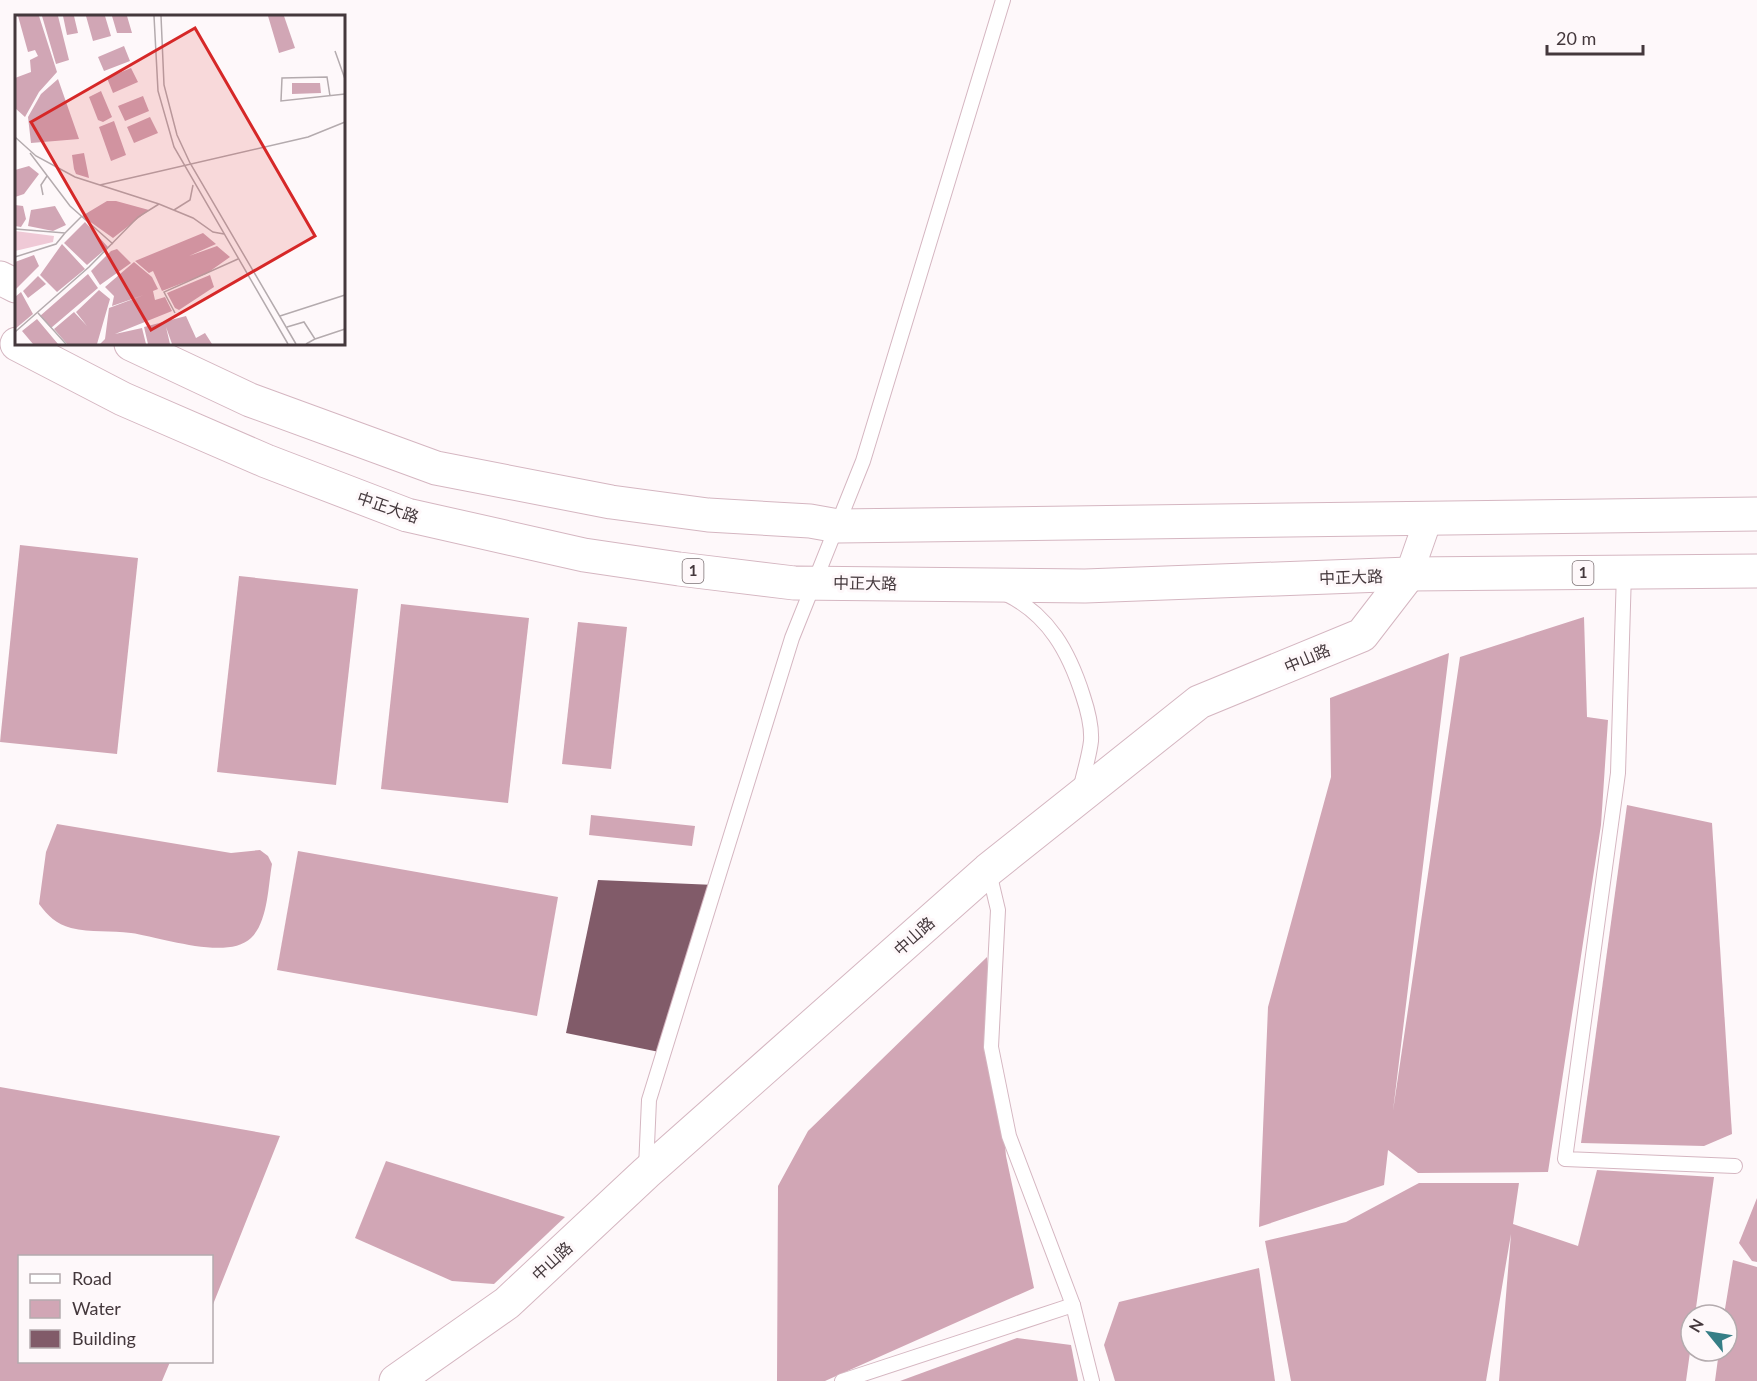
<svg xmlns="http://www.w3.org/2000/svg" width="1757" height="1381" font-family="Lato,'Noto Sans TC',sans-serif">
<style>
.water{fill:#d1a6b5}
.building{fill:#815b69}
.lines{fill:none;stroke-linecap:round;stroke-linejoin:round}
.lane-casing{stroke:#d5b6c1;stroke-width:16}
.street-casing{stroke:#d5b6c1;stroke-width:29}
.secondary-casing{stroke:#d5b6c1;stroke-width:35}
.primary-casing{stroke:#d5b6c1;stroke-width:35}
.lane{stroke:#fff;stroke-width:14}
.street{stroke:#fff;stroke-width:27}
.secondary{stroke:#fff;stroke-width:33}
.primary{stroke:#fff;stroke-width:33}
.labels{text-anchor:middle;stroke-width:6;stroke-linejoin:round;paint-order:stroke}
.shield{fill:#fef8fa;stroke:#7c7275;stroke-width:1.5}
.shield-label{font-size:15px;font-weight:bold;fill:#44383c}
.street-label{font-size:16px;fill:#44383c;stroke:#fef8fa}
.inset-road{fill:none;stroke:#b4abae;stroke-width:1.5}
.view{fill:#d62828;fill-opacity:0.15;stroke:#d62828;stroke-width:3}
.inset-edge{fill:none;stroke:#44383c;stroke-width:3}
</style>
<rect width="100%" height="100%" fill="#fef8fa"/>
<g class="water">
<polygon points="20,545 138,558 117,754 0,742"/>
<polygon points="239,576 358,589 336,785 217,772"/>
<polygon points="401,604 529,618 508,803 381,789"/>
<polygon points="1584,617 1587,717 1608,720 1601,825 1548,1172 1418,1173 1388,1150 1384,1185 1259,1227 1268,1007 1331,777 1330,698 1449,653 1393,1111 1460,657"/>
<polygon points="578,622 627,627 611,769 562,764"/>
<polygon points="1627,805 1712,823 1732,1134 1704,1146 1581,1143"/>
<polygon points="591,815 695,826 692,846 589,835"/>
<path d="M57,824L231,853L260,850L268,856L272,864C268,886 268,922 251,938C227,961 161,937 131,933C111,930 91,933 71,928C56,924 48,916 39,904L46,852Z"/>
<polygon points="298,851 558,897 537,1016 277,970"/>
<polygon points="987,957 1006,1156 1034,1288 825,1381 777,1381 778,1186 808,1131"/>
<polygon points="0,1087 280,1136 212,1307 212,1256 20,1256 20,1362 170,1362 162,1381 0,1381"/>
<polygon points="386,1161 565,1217 494,1284 452,1281 355,1238"/>
<polygon points="1597,1170 1714,1177 1695,1315 1691,1315 1691,1345 1686,1381 1499,1381 1511,1234 1486,1381 1291,1381 1265,1241 1346,1222 1419,1183 1519,1183 1513,1224 1578,1246"/>
<polygon points="1757,1198 1757,1262 1752,1261 1739,1243"/>
<polygon points="1733,1260 1757,1267 1757,1381 1715,1381 1719,1351 1727,1351 1727,1315 1724,1315"/>
<polygon points="1259,1268 1275,1381 1115,1381 1104,1345 1119,1302"/>
<polygon points="1017,1338 1071,1345 1078,1381 900,1381"/>
</g>
<polygon class="building" points="598,880 715,885 669,1054 566,1033"/>
<g class="lines">
<defs>
<g id="lane">
<polyline points="1624,572 1618,773 1565,1159 1735,1166"/>
<path d="M1006,594C1049,615 1069,652 1083,696C1088,711 1092,726 1091,741C1089,758 1083,775 1080,791"/>
<polyline points="989,872 998,910 991,1047 1009,1136 1073,1305 1092,1381"/>
<polyline points="646,1168 649,1100 792,638 863,461 1003,0"/>
<polyline points="842,1381 1073,1305"/>
</g>
<polyline id="street" points="1409,574 1429,517"/>
<polyline id="secondary" points="396,1381 507,1303 646,1173 988,870 1199,702 1362,635 1409,574"/>
<g id="primary">
<polyline points="0,278 16,286"/>
<polyline points="17,344 123,399 266,461 407,515 584,555 679,569 794,583 1085,586 1409,574 1757,571"/>
<polyline points="131,344 250,400 436,468 611,502 708,515 810,521 838,526 1757,514"/>
</g>
</defs>
<use href="#lane" class="lane-casing"/>
<use href="#street" class="street-casing"/>
<use href="#secondary" class="secondary-casing"/>
<use href="#primary" class="primary-casing"/>
<use href="#lane" class="lane"/>
<use href="#street" class="street"/>
<use href="#secondary" class="secondary"/>
<use href="#primary" class="primary"/>
</g>
<g class="labels">
<g class="shield">
<rect x="682.5" y="559" width="21" height="24" rx="4.5"/>
<rect x="1572.5" y="561" width="21" height="24" rx="4.5"/>
</g>
<g class="shield-label">
<text x="693" y="576">1</text>
<text x="1583" y="578">1</text>
</g>
<g class="street-label">
<text transform="translate(388 507) rotate(19)" y="6">中正大路</text>
<text transform="translate(1351 577) rotate(-2)" y="6">中正大路</text>
<text transform="translate(865 583) rotate(1)" y="6">中正大路</text>
<text transform="translate(1307 658) rotate(-23)" y="6">中山路</text>
<text transform="translate(914 936) rotate(-42)" y="6">中山路</text>
<text transform="translate(552 1261) rotate(-43)" y="6">中山路</text>
</g>
</g>
<g transform="translate(15 15)">
<rect width="330" height="330" fill="#fef8fa"/>
<path d="M0,216L39,221L38,227L0,236Z" fill="#efc9d6"/>
<path d="M3,1H24L42,57L24,77L10,102L0,93V63L16,57L15,45L23,41L20,35L13,37ZM27,1H43L54,45L41,49ZM48,1H59L63,18L52,20ZM71,1H90L96,21L78,26ZM97,1H112L117,18H102ZM253,1H269L280,33L264,38ZM109,31L115,46L89,56L83,42ZM116,53L123,67L98,78L92,63ZM43,64L64,124L16,128L13,102L26,79ZM277,68H305L306,78L277,79ZM86,76L97,102L88,107L83,105L74,82ZM128,81L134,96L110,106L103,91ZM135,102L143,118L119,128L112,112ZM99,106L111,140L96,146L84,112ZM69,138L74,163L61,159L59,154L57,140ZM14,151L24,159L9,179L0,182V155ZM92,186H101L134,195L98,223L67,201ZM0,190L8,191L11,204L6,212L0,211ZM40,191L51,210L38,216L13,211L16,195ZM70,207L93,232L72,250L49,228ZM188,218L201,229L174,241L202,231L215,242L191,259L147,276L138,256L134,258L120,246ZM47,229L70,254L42,277L25,260ZM102,234L116,248L85,270L76,256L96,236ZM19,240L24,251L0,275V247ZM119,247L137,262L143,274L138,276L140,285L150,282L157,296L100,319L127,313L131,329H85L90,324L94,293L129,280L97,291L99,281L90,272ZM73,259L83,273L36,313L25,301ZM195,260L199,272L164,295L160,293L152,278ZM23,261L31,269L13,283L8,276ZM84,275L95,284L82,329H52L39,314L59,297L72,311L61,297ZM6,277L18,299L0,314V282ZM171,301L181,323L190,318L197,329H157L151,312L155,329H133L129,312ZM22,304L43,329H18L7,316Z" fill="#d1a6b5"/>
<path class="inset-road" d="M139,1L143,76L159,132L273,329M146,1L149,70L162,120L175,148L281,329M320,36L330,64M315,81L312,62L267,63L266,86L330,79M0,122L21,141L60,162L144,189L178,203L198,217L209,219M15,138L55,191L98,229M85,170L293,122L330,107M28,180L26,170L32,161M159,195L175,185L178,170M0,214L50,218L67,201M0,242L41,229L50,218M23,298L51,329M160,298L149,277L223,244M265,301L330,280M272,312L289,307L300,324L291,329M0,317L74,252L123,202L144,189M300,324L330,314"/>
<path class="view" d="M180,13L300,221L136,315L16,107Z"/>
<rect width="330" height="330" class="inset-edge"/>
</g>
<rect x="18" y="1255" width="195" height="108" fill="#fef8fa" stroke="#b4abae" stroke-width="1.5"/>
<rect x="30" y="1274" width="30" height="9" fill="#ffffff" stroke="#b4abae" stroke-width="1.5"/>
<text x="72" y="1285" font-size="18" fill="#44383c">Road</text>
<rect x="30" y="1300" width="30" height="18" fill="#d1a6b5" stroke="#b4abae" stroke-width="1.5"/>
<text x="72" y="1315" font-size="18" fill="#44383c">Water</text>
<rect x="30" y="1330" width="30" height="18" fill="#815b69" stroke="#b4abae" stroke-width="1.5"/>
<text x="72" y="1345" font-size="18" fill="#44383c">Building</text>
<g transform="translate(1709 1333) rotate(300)"><circle r="28" fill="#fef8fa" stroke="#b4abae" stroke-width="1.5"/>
<path d="M0-4.5L10 22L0 15L-10 22Z" fill="#367e86"/>
<text y="-9" font-size="16" font-weight="bold" text-anchor="middle" fill="#44383c">N</text>
</g>
<path d="M1547 45v9h96v-9" fill="none" stroke="#44383c" stroke-width="3"/>
<text x="1556" y="45" font-size="18" fill="#44383c" stroke="#fef8fa" stroke-width="4.5" paint-order="stroke">20 m</text>
</svg>
